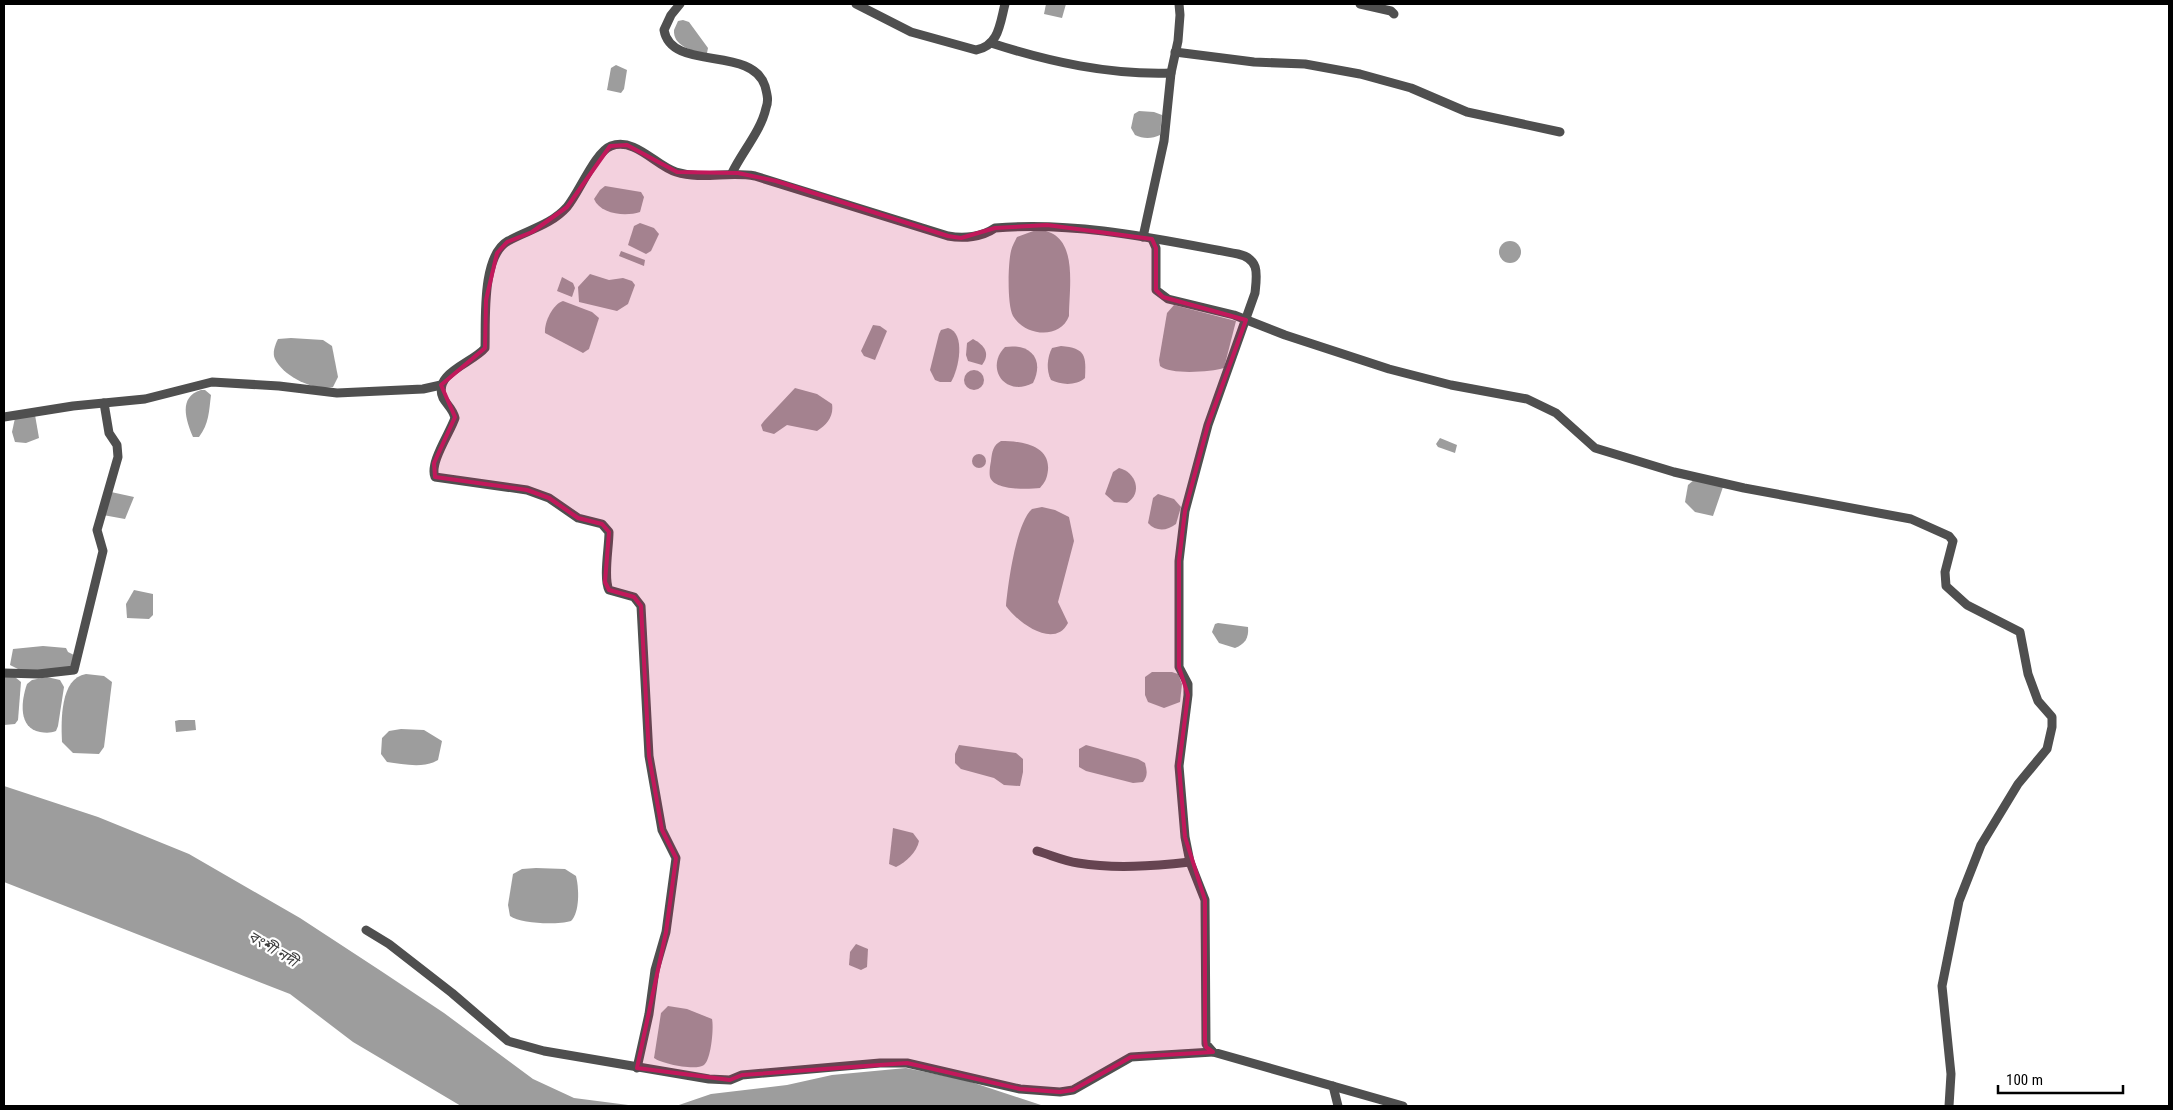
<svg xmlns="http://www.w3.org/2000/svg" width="2173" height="1110" font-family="'Roboto Condensed','Noto Sans Bengali',sans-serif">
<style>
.water{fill:#9d9d9d}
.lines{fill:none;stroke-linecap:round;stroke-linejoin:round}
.street{stroke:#4f4f4f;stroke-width:9}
.marked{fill:#c2185b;fill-opacity:0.2;stroke:#c2185b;stroke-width:4;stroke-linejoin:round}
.labels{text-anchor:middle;stroke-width:4.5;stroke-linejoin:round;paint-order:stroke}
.water-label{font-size:15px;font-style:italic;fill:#3e3e3e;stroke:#fff}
</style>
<rect width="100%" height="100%" fill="#fff"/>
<g class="water">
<polygon points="1046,4 1066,4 1062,18 1044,14"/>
<path d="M683,20L689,22L708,48L707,53L704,54C691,50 673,46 674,30L678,21Z"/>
<polygon points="616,65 627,70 624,89 621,93 607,90 611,68"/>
<path d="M1139,111L1154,112L1162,115L1160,135C1152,139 1143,139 1135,135L1131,128L1134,114Z"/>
<path d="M605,186L641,192L644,197L640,212C625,217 600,214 594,199L600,190Z"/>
<polygon points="640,223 654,228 659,234 651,251 646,254 628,245 634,226"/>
<path d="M1036,230C1080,230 1069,286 1069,316C1060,340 1025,336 1013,316C1007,305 1008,263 1011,251C1012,246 1015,241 1017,237Z"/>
<circle cx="1510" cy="252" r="11"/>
<polygon points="621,251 645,260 644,266 619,256"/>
<polygon points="590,274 609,280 623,278 632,281 635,285 628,304 617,311 579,302 578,287"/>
<polygon points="562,277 573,283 575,288 572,297 557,291"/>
<path d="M563,301L592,312L599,318L589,349L583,353L545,333C544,322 553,304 563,301Z"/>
<path d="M1174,305L1236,321L1224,368C1211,372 1170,375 1160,366L1159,360L1167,313Z"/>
<polygon points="873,325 880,326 887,331 875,360 864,356 861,351"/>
<path d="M948,328C966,333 959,369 951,382H940L935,380L930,370L939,334L941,330Z"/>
<path d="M291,338L323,340L332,346L338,377L333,387C314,391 284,377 275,359C272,353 275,345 278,339Z"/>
<path d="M973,339C984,345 991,353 982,365L968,361L966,355L967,343Z"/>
<path d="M1061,346C1086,348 1086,356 1085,378C1076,386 1061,385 1051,380C1046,370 1047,358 1052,348Z"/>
<path d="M1005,347C1030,343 1045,359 1033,383C1004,398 985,367 1005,347Z"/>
<circle cx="974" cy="380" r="10"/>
<path d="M795,388L817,394L832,404C834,416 827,425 817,431L787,425L774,434L763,431L761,425L764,421Z"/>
<path d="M201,390H205L211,395C209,411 209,424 199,437H193C186,420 178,397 201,390Z"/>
<polygon points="35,415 39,438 26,443 15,442 12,432 15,418"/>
<polygon points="1440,438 1457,445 1455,453 1438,447 1436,444"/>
<path d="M1001,441C1021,441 1050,445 1048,470C1047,479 1045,482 1040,488C1029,489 994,491 990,477C989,473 990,466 991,461C992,452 993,445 1001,441Z"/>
<circle cx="979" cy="461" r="7"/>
<path d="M1119,468C1136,472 1143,493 1127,503L1114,502L1105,494L1113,472Z"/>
<polygon points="1695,479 1723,487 1713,516 1695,512 1685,502 1688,485"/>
<polygon points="111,492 134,497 125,519 103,515"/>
<path d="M1158,494L1174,499L1181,507L1176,524C1167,531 1156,532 1148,523L1153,498Z"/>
<path d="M1042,507L1055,510L1069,517L1074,541L1058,602L1068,623C1054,650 1017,622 1006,606C1008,584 1016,523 1032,509Z"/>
<polygon points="134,590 153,594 153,615 149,619 127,618 126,604"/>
<path d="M1218,623L1248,627C1249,638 1245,644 1235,648L1219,643L1212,632L1215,624Z"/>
<polygon points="43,646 66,648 68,652 76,656 72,667 24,672 10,665 13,649"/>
<polygon points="1152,672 1172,672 1178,674 1182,684 1180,702 1164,708 1148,702 1145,695 1145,677"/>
<path d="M86,674L104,676L112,682L104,747L99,754L73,753L62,742C61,721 60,678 86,674Z"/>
<polygon points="4,676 15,677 21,682 18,720 15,724 4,725"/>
<path d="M47,677L60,680L64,687L58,726L56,731C51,733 46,733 40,732C18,728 21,701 27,684L32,680Z"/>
<polygon points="179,720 195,720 196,730 176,732 175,721"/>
<path d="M401,729L424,730L442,741L438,760C423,769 403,764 387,762L381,754L382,738L389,731Z"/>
<polygon points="959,745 1016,753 1023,759 1023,772 1020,786 1004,785 994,778 961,769 955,763 955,754"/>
<path d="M1086,745L1138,759L1145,763C1147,771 1148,776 1143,782L1133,783L1086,771L1079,767V749Z"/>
<polygon points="4,786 98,817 189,854 300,918 381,971 444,1013 533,1079 574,1098 636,1106 461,1106 353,1042 290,994 4,882"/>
<path d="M893,828L913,833L919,841C917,852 906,862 896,867L889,864Z"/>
<path d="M536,868L565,869L576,876C579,888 580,912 571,921C557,925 521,924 510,916L508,905L513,874L522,869Z"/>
<polygon points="856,944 868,949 867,967 861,970 849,965 850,952"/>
<path d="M668,1006L687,1009L712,1019C714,1028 711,1060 704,1065C696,1071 662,1064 654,1058L661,1013Z"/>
<polygon points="906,1068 965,1080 1044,1106 676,1106 711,1094 787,1085 832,1075"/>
</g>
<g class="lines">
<g class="street">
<path d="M680,4L671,15L664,30C671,72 752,45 765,86C767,94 769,100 766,108C761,131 742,152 732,173"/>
<path d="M856,4L911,32L976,50C999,46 1000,23 1005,4"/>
<polyline points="1360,4 1391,11 1394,14"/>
<path d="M991,43C1050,62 1109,75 1171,73"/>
<polyline points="1175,52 1254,62 1305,64 1360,74 1411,88 1467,112 1560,132"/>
<polyline points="1143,237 1164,141 1171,73 1178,41 1180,15 1179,4"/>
<polyline points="1152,239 1156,248 1156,290 1168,299 1234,315 1285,335 1389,369 1451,385 1527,399 1556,413 1595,448 1674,472 1744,488 1911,519 1949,536 1953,541 1945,572 1946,586 1967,605 2020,632 2028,674 2038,701 2052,717 2052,727 2047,749 2018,784 1981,845 1959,901 1942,986 1951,1074 1949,1106"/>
<polyline points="4,417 73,406 145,399 212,382 279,386 337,393 423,389 441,385"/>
<polyline points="4,673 38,674 74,670 103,551 97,530 118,457 117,445 109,433 104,403"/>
<path d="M1037,851C1051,855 1064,861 1078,863C1115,869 1153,866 1190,862"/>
<polyline points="366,930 389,944 452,993 508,1041 544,1051 709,1079 730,1080 742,1075 880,1063 907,1063 1020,1089 1060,1092 1073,1090 1131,1057 1213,1052"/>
<path d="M637,1068L649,1014L655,970L666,932L676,858L662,830L649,756L641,606L634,597L609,590C603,578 609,548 609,532L602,524L578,518L549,498L527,490L435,477C429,463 450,433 455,418C453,409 447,405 443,398C432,373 473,363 485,348C486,322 481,256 508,241C528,230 551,225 567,207C579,193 595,152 611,146C635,137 656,166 676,172C702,180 729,171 755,176L948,236C964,239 982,237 995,228C1077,221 1157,239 1238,254C1260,259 1257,274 1255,293L1208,425L1185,511L1179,561V667L1188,684V695L1179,766L1185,837L1190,862L1205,900L1206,1044L1213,1052L1403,1106"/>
<polyline points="1333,1086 1338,1106"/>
</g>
</g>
<path class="marked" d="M627,145L677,172L738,173L776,181L948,236L961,238L995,228L1047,225L1152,239L1156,248V290L1163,297L1246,320L1208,425L1185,511L1179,561V667L1188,695L1179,766L1185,837L1205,900V1040L1206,1047L1213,1052L1131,1057L1073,1090L1060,1092L1020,1089L907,1063L742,1075L730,1080L637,1068L666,932L676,858L662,830L649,756L641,606L634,597L609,590L605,582L609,532L602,524L578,518L549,498L527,490L435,477L434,463L455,417L441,385L485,348L486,300L497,253L507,242L532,232L567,207L610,146Z"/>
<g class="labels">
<g class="water-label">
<text transform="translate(273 949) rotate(31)" y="5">বংশী নদী</text>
</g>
</g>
<rect width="2173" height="1110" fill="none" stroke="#000000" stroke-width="10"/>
<path d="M1998 1085v8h125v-8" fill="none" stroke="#000000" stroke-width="2.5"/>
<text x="2006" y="1085" font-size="15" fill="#000000" stroke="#ffffff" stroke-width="4" paint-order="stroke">100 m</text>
</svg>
